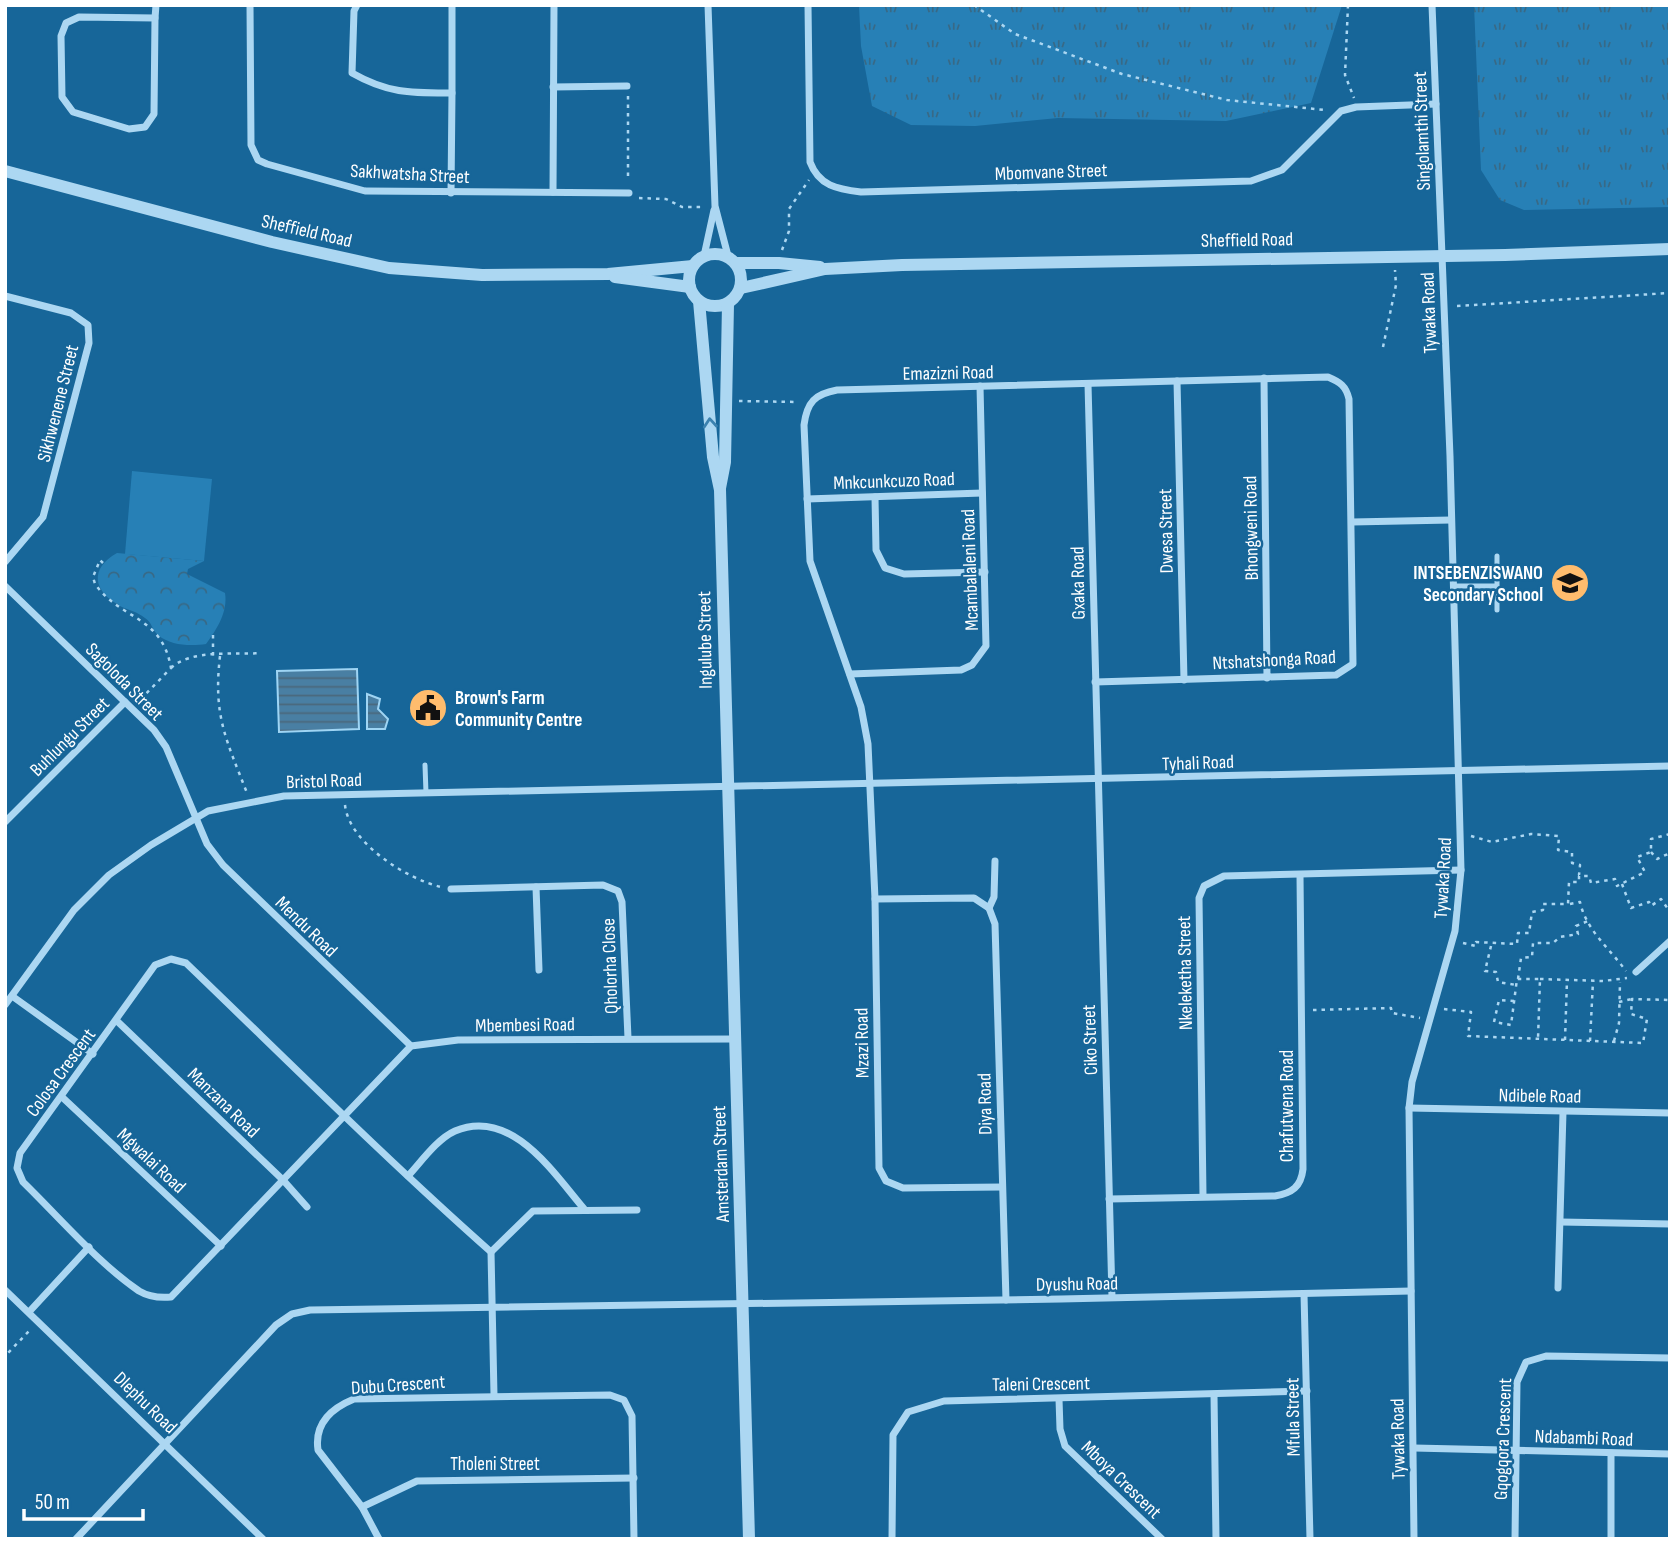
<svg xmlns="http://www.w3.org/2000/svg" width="1675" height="1544" font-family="'Sofia Sans Condensed',sans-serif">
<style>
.grass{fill:url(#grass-tufts)}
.forest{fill:url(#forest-crowns)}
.pitch{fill:#2780b6}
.water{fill:url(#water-rules);stroke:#9fd5f4;stroke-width:2}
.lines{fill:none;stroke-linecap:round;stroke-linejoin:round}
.path{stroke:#acd7f2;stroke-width:2.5;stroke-dasharray:3.5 5;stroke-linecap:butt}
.service{stroke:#acd7f2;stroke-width:5}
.minor{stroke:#acd7f2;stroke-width:7}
.tertiary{stroke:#acd7f2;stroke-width:12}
.oneway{stroke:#3c82af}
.labels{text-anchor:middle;stroke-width:5;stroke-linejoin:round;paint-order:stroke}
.street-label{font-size:19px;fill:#fff;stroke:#176699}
.poi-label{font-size:19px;font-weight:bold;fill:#fff;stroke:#176699;text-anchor:end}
</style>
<defs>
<pattern id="grass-tufts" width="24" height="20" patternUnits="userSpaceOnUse" patternTransform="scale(1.75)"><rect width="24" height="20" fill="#2780b6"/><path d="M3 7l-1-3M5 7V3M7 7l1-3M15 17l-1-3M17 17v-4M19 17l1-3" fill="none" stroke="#386986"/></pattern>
<pattern id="forest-crowns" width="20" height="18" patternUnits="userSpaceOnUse" patternTransform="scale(1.75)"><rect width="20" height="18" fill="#2780b6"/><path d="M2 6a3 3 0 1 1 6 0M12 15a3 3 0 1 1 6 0" fill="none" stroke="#386986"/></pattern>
<pattern id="water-rules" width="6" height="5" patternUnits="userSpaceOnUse" patternTransform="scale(1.75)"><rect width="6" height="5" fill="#497fa3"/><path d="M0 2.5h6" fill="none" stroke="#4a687c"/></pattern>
</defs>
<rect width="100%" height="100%" fill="#176699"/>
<g class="grass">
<polygon points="859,5 1342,5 1311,103 1226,121 1058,118 975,126 911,125 872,106 861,46"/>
<polygon points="1474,5 1670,5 1670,207 1524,210 1500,200 1481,170"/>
</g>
<path class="forest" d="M117,553L204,561L188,569L187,574L225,593C228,612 217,629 206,644C191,646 171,646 158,635C152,630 152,622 145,618C138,612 128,610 120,606C93,591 89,569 117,553Z"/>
<polygon class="pitch" points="132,471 212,479 204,561 125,554"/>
<g class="water">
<polygon points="357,669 359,729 279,732 277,671"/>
<polygon points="367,694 380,699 378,709 388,719 385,729 367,729"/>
</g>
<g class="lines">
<g class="path">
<polyline points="974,5 1015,34 1122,74 1227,100 1325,110"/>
<polyline points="1348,5 1345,75 1354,98"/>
<polyline points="628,96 628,180"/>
<polyline points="639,198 666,199 682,207 704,207"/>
<polyline points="782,250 789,231 789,209 809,180"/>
<polyline points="1457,306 1670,293"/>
<polyline points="1383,347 1396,285 1395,270"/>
<polyline points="739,401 798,402"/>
<path d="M103,563L100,560L93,577L95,584C120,620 162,615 171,668L139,701"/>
<polyline points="213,635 213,656"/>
<path d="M220,656C213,716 226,739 247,793"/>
<path d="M171,668C191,649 234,655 261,653"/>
<path d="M345,805C349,843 407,879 441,887"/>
<polyline points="1471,836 1492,842 1531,834 1559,836 1558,850 1572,852 1572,863 1580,865 1579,875"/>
<polyline points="1651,852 1657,859 1670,853"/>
<polyline points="1622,884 1631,908 1649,902 1651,906 1661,899 1670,912"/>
<path d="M1570,904L1580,902C1586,930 1610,949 1626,971"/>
<polyline points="1463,943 1476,946 1476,942 1517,944 1518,933 1529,933 1532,912 1543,910 1543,904 1568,904 1569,882 1579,882 1579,876 1589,876 1591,883 1615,879 1617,886 1645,872 1637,857 1651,852 1651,839 1670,834"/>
<polyline points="1491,946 1485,971 1496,972 1498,982 1516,985"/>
<polyline points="1518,979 1521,958 1532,957 1533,943 1553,943 1560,937 1578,934 1576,926 1588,921"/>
<polyline points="1540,979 1603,981 1627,978"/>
<polyline points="1514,1001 1499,1000 1494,1022 1511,1025 1517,979 1540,979 1538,1039"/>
<polyline points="1619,1002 1632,999"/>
<polyline points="1444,1009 1471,1012 1468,1036 1643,1043 1647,1019 1631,1014 1632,999 1670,1000"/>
<polyline points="1313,1010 1391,1008 1392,1013 1420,1018"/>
<polyline points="1565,1040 1567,980"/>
<polyline points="1590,1041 1593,981"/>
<polyline points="1614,1041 1619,1023 1620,982"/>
<polyline points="5,1360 6,1355 31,1329"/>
</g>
<g class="service">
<polyline points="1453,586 1497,586"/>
<polyline points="1497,610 1497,556"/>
<polyline points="425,765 426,793"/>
</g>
<g class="minor">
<polyline points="250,5 251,145 258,160 267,164 365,191 629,193"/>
<path d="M357,5L354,11L352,73C389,94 412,93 452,93V5"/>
<polyline points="708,5 715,206 728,256"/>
<path d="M808,5L810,162C819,186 837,189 861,192L1251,181L1282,170L1341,111L1356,107L1436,104"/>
<polygon points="79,17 155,18 154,114 145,127 129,129 73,112 62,97 61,36 66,23"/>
<polyline points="155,18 156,5"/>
<polyline points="553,87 627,86"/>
<polyline points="553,192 554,5"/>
<polyline points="451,193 452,93"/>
<polyline points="704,256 714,210"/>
<polyline points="5,296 71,313 88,325 89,343 43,517 5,562"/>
<polyline points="1264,378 1267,678"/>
<polyline points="1177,381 1184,680"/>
<polyline points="1088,384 1112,1297"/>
<polyline points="875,497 876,550 885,568 904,574 985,572"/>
<polyline points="807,499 982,493"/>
<polyline points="1352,522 1451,520"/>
<polyline points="5,586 154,730 166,747 207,844 223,865 411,1046"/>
<polyline points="850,674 961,670 972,665 986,646 980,386"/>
<polyline points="5,822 125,702"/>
<polyline points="536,887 539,970"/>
<polyline points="451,889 603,885 618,891 622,902 628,1038"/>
<polyline points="875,899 974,898 989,908 995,924 1006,1300"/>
<polyline points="989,908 994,897 995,861"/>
<polyline points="1636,972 1670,941"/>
<polyline points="12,996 93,1054"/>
<polyline points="5,1005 74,910 109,875 151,845 208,811 284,796 1670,766"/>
<polyline points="117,1021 283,1180 307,1207"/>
<polyline points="62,1097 221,1246"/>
<polyline points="1409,1108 1670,1113"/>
<path d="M408,1176C421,1162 437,1139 455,1131C512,1107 554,1174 585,1210"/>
<path d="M1002,1187L903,1188L886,1181L879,1168L875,899L868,744L861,707L810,561L804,425C807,402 815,394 837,390L1328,377C1340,382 1346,386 1349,399L1353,664L1336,675L1095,682"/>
<polyline points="1203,1195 1199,898 1204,886 1224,876 1461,870"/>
<path d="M1109,1199L1275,1196C1292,1193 1301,1187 1303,1169L1300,875"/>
<polyline points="1561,1222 1670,1224"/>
<polyline points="491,1252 533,1211 637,1210"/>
<polyline points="1558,1288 1563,1112"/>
<polyline points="5,1290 263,1539"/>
<polyline points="1304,1294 1310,1539"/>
<polyline points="29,1312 89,1247"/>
<path d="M494,1395L491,1252C386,1159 287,1060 186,963L171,959L155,965L20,1153L17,1168L23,1182C59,1217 98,1263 139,1291C149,1297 160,1298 171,1297L411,1046L458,1040L735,1039"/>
<polyline points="1214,1395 1216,1539"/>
<polyline points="1059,1399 1060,1429 1065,1446 1162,1539"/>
<polyline points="1414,1448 1670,1454"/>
<polyline points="1611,1453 1611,1539"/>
<polyline points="362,1507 417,1481 634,1478"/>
<polyline points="76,1539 276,1325 292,1314 310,1310 1061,1299 1411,1291"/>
<path d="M379,1539L362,1507L318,1450C314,1423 332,1408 354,1399L610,1395L624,1400L632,1416L634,1539"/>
<polyline points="892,1539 893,1435 908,1412 944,1401 1307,1391"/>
<polyline points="1414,1539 1409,1108 1412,1082 1455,931 1461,870 1450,456 1432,5"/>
<polyline points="1515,1539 1517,1382 1526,1362 1546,1356 1670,1358"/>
</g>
<g class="tertiary">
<polyline points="5,171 272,242 389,268 482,275 608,274 693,266"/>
<circle cx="715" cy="280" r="26"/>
<polyline points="736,263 779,263 820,267"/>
<polyline points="615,277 690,287"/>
<polyline points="741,288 825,269 902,265 1505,255 1670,249"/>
<polyline points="699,301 713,457 720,490 749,1539"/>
<polyline points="720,488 725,462 728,304"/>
</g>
</g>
<defs><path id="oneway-chevron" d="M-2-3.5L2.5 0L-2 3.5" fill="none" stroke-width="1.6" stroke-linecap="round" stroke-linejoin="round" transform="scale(1.75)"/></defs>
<use class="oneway" href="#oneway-chevron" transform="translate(710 423) rotate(-95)"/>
<defs>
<symbol id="school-disc" viewBox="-11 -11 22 22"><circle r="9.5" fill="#ffbc6d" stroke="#176699"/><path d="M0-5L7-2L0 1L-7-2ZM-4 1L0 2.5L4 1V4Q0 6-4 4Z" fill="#111"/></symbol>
<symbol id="civic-disc" viewBox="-11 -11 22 22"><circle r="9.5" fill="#ffbc6d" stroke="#176699"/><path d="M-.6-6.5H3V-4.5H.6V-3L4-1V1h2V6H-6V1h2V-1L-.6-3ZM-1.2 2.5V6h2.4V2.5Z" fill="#111"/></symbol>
</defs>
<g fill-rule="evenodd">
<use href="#school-disc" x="1548" y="561" width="44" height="44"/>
<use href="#civic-disc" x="406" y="686" width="44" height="44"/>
</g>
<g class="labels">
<g class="street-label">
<text transform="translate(1421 131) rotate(-92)" y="7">Singolamthi Street</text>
<text transform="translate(1051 171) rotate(-2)" y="7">Mbomvane Street</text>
<text transform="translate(410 173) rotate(3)" y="7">Sakhwatsha Street</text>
<text transform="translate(307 230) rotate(13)" y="7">Sheffield Road</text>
<text transform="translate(1247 239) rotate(-1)" y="7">Sheffield Road</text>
<text transform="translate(1428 313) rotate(-92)" y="7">Tywaka Road</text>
<text transform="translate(948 372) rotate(-1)" y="7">Emazizni Road</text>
<text transform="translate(57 403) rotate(-76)" y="7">Sikhwenene Street</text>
<text transform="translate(894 480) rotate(-2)" y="7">Mnkcunkcuzo Road</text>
<text transform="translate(1250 528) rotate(-91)" y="7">Bhongweni Road</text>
<text transform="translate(1165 531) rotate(-91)" y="7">Dwesa Street</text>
<text transform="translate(969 570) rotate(-92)" y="7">Mcambalaleni Road</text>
<text transform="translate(1077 583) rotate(-91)" y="7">Gxaka Road</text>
<text transform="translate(704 640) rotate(-91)" y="7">Ingulube Street</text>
<text transform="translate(1274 659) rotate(-3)" y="7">Ntshatshonga Road</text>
<text transform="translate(125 681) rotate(45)" y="7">Sagoloda Street</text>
<text transform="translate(69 736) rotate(-45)" y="7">Buhlungu Street</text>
<text transform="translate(1198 762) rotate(-2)" y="7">Tyhali Road</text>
<text transform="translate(324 780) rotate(-2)" y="7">Bristol Road</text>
<text transform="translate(1442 878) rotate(-87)" y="7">Tywaka Road</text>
<text transform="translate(307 926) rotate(44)" y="7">Mendu Road</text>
<text transform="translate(609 966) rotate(-92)" y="7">Qholorha Close</text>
<text transform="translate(1184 973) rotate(-91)" y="7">Nkeleketha Street</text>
<text transform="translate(525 1024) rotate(-1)" y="7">Mbembesi Road</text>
<text transform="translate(1089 1040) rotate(-92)" y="7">Ciko Street</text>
<text transform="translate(861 1043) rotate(-91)" y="7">Mzazi Road</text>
<text transform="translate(60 1072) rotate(-54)" y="7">Colosa Crescent</text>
<text transform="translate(1540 1095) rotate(1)" y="7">Ndibele Road</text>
<text transform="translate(224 1102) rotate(44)" y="7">Manzana Road</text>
<text transform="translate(984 1104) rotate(-91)" y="7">Diya Road</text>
<text transform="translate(1286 1106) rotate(-90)" y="7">Chafutwena Road</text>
<text transform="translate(152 1160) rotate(43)" y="7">Mgwalai Road</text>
<text transform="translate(720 1164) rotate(-92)" y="7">Amsterdam Street</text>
<text transform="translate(1077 1283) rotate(-1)" y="7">Dyushu Road</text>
<text transform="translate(1041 1383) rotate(-1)" y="7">Taleni Crescent</text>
<text transform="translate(398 1384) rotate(-4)" y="7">Dubu Crescent</text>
<text transform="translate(146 1402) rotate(44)" y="7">Dlephu Road</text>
<text transform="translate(1292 1417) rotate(-91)" y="7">Mfula Street</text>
<text transform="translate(1584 1437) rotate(2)" y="7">Ndabambi Road</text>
<text transform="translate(1397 1439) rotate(-91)" y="7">Tywaka Road</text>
<text transform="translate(1502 1439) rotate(-88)" y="7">Gqogqora Crescent</text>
<text x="495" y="1470">Tholeni Street</text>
<text transform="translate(1122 1479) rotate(44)" y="7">Mboya Crescent</text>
</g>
<g class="poi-label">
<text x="1543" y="579">INTSEBENZISWANO<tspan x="1543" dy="22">Secondary School</tspan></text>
<text x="455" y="704" text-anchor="start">Brown's Farm<tspan x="455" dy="22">Community Centre</tspan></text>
</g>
</g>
<rect width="1675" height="1544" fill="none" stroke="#ffffff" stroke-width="14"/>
<path d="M24 1509v10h119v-10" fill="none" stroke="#ffffff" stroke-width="3.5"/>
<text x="35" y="1509" font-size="21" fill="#ffffff" stroke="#176699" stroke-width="5" paint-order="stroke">50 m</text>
</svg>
